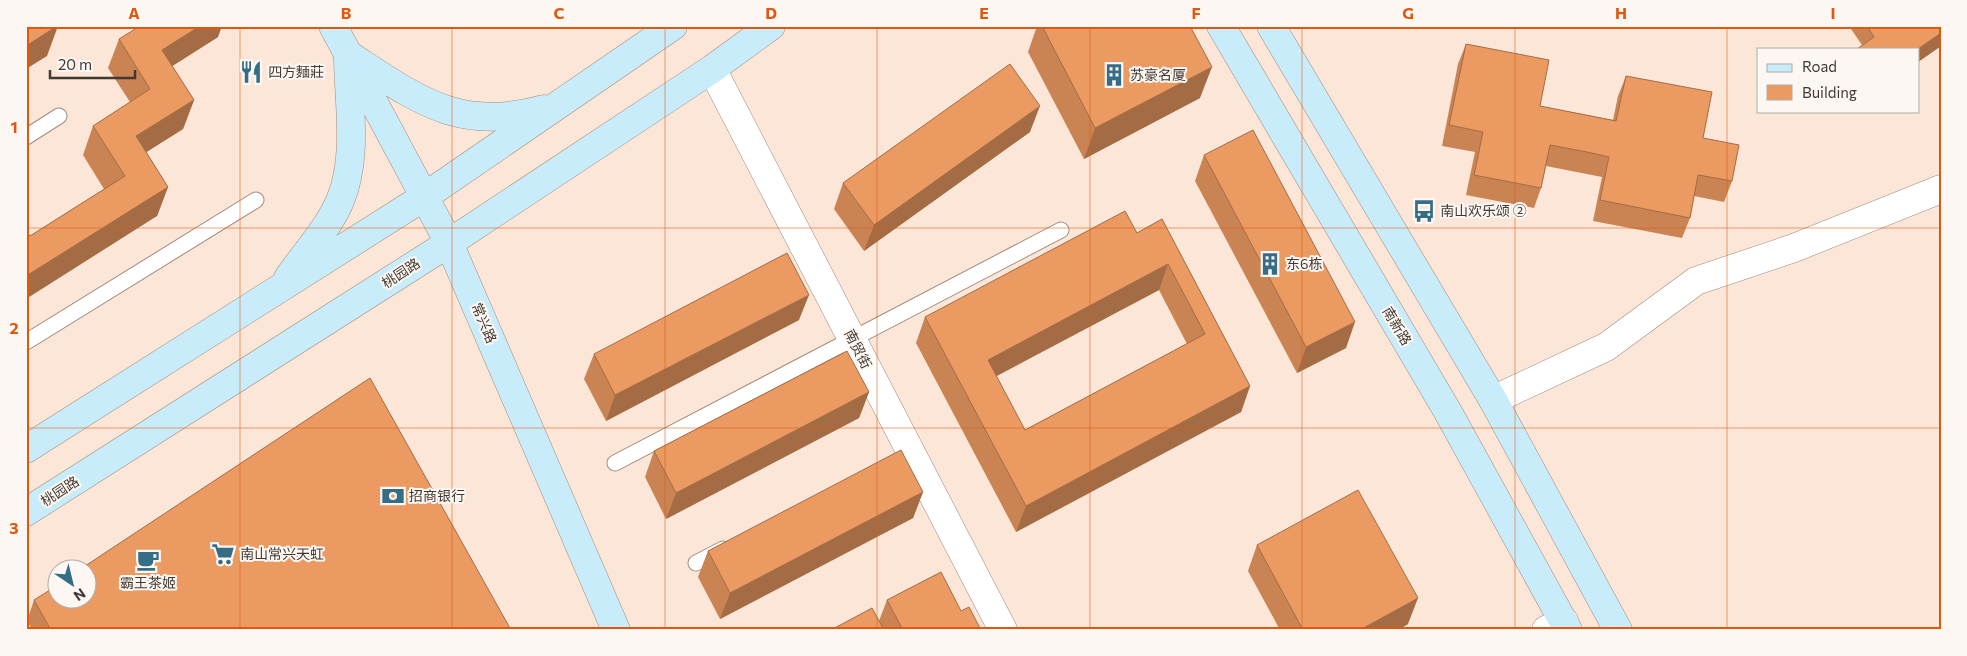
<svg xmlns="http://www.w3.org/2000/svg" width="1967" height="656" font-family="Commissioner,'Noto Sans SC',sans-serif">
<style>
.lines{fill:none;stroke-linecap:round;stroke-linejoin:round}
.lane-casing{stroke:#a38a7b;stroke-width:17}
.street-casing{stroke:#a38a7b;stroke-width:29}
.secondary-casing{stroke:#a38a7b;stroke-width:29}
.lane{stroke:#fff;stroke-width:15}
.street{stroke:#fff;stroke-width:28}
.secondary{stroke:#c9ecfb;stroke-width:28}
.wall{fill:#ca8454;fill-rule:evenodd}
.shaded-wall{fill:#a46c45}
.building{fill:#eb9a62;stroke:#a46c45;fill-rule:evenodd}
.grid{fill:none;stroke:#e0570e;stroke-width:1;stroke-opacity:0.55}
.labels{text-anchor:middle;stroke-width:4;stroke-linejoin:round;paint-order:stroke}
.poi-label{font-size:14px;fill:#433932;stroke:#fcf7f3;text-anchor:start}
.street-label{font-size:14px;fill:#433932;stroke:#fcf7f3}
.neatline{fill:none;stroke:#e0570e;stroke-width:2}
.grid-label{font-size:16px;text-anchor:middle;font-weight:bold;fill:#e0570e}
</style>
<rect width="100%" height="100%" fill="#fbe6d8"/>
<g class="lines">
<defs>
<g id="lane">
<polyline points="26,137 59,116"/>
<polyline points="26,342 256,200"/>
<polyline points="615,463 1061,230"/>
<polyline points="696,563 723,549"/>
</g>
<g id="street">
<polyline points="712,69 1003,630"/>
<polyline points="1493,400 1606,347 1696,281 1794,248 1941,189"/>
<polyline points="1546,630 1564,621"/>
</g>
<g id="secondary">
<polyline points="333,26 449,243 616,630"/>
<polyline points="1221,26 1448,412 1568,630"/>
<polyline points="1271,26 1493,400 1618,630"/>
<path d="M349,55C417,99 459,133 544,109"/>
<path d="M288,278C305,253 328,229 340,201C358,158 349,106 348,60"/>
<polyline points="26,449 424,197 673,26"/>
<polyline points="26,512 449,243 712,69 771,26"/>
</g>
</defs>
<use href="#lane" class="lane-casing"/>
<use href="#street" class="street-casing"/>
<use href="#secondary" class="secondary-casing"/>
<use href="#lane" class="lane"/>
<use href="#street" class="street"/>
<use href="#secondary" class="secondary"/>
</g>
<g class="wall">
<polygon points="1037,26 1190,26 1200,98 1084,159 1028,52"/>
<polygon points="1849,26 1941,26 1941,46 1918,62 1862,45"/>
<polygon points="218,37 172,66 194,100 183,129 146,152 168,187 157,216 30,236 104,189 83,155 93,126 130,102 108,68 119,39"/>
<polygon points="1466,44 1540,106 1613,120 1618,96 1626,76 1703,138 1732,181 1724,202 1694,196 1690,218 1682,238 1593,221 1602,177 1546,166 1541,188 1534,208 1466,195 1475,152 1442,146 1458,64"/>
<polygon points="1030,132 864,251 834,209 843,183"/>
<polygon points="1204,155 1346,348 1297,373 1195,181"/>
<path d="M1162,219L1250,386L1241,412L1016,532L916,343L925,317L1137,233ZM1159,290L1187,344L1025,430L996,376Z"/>
<polygon points="799,320 606,421 584,379 594,354"/>
<polygon points="869,392 859,418 666,519 645,477 654,451"/>
<polygon points="923,492 913,518 720,619 698,577 708,551"/>
<polygon points="1257,545 1408,624 1398,630 1280,630 1248,571"/>
<polygon points="34,600 511,630 32,630 27,621"/>
<polygon points="887,600 961,611 981,630 831,630 879,621"/>
</g>
<g class="shaded-wall">
<polygon points="57,26 58,26 47,56 26,69 26,46"/>
<polygon points="200,26 222,26 218,37 152,79 162,50"/>
<polygon points="1941,33 1941,46 1918,62 1918,49"/>
<polygon points="1212,67 1200,98 1084,159 1095,128"/>
<polygon points="194,100 183,129 126,165 136,136"/>
<polygon points="1040,106 1030,132 864,251 874,225"/>
<polygon points="168,187 157,216 26,299 26,276"/>
<polygon points="1168,264 1159,290 978,386 988,360"/>
<polygon points="809,295 799,320 606,421 615,395"/>
<polygon points="1355,322 1346,348 1297,373 1306,347"/>
<polygon points="1250,386 1241,412 1016,532 1026,506"/>
<polygon points="869,392 859,418 666,519 676,493"/>
<polygon points="923,492 913,518 720,619 730,593"/>
<polygon points="1418,598 1408,624 1398,630 1360,630"/>
</g>
<g class="building">
<polygon points="26,26 57,26 26,46"/>
<polygon points="140,26 200,26 162,50 194,100 136,136 168,187 26,276 26,231 30,236 125,176 93,126 150,89 119,39"/>
<polygon points="1042,26 1190,26 1212,67 1095,128"/>
<polygon points="1867,26 1941,26 1941,33 1918,49 1857,49 1874,37"/>
<polygon points="1466,44 1549,60 1540,106 1616,121 1626,76 1712,92 1703,138 1739,145 1732,181 1698,175 1690,218 1600,200 1609,157 1587,152 1550,145 1541,188 1474,175 1483,132 1449,125"/>
<polygon points="1010,64 1040,106 874,225 843,183"/>
<polygon points="1253,130 1355,322 1306,347 1204,155"/>
<path d="M1125,211L1137,233L1162,219L1250,386L1026,506L925,317ZM1168,264L1205,334L1025,430L988,360Z"/>
<polygon points="787,253 809,295 615,395 594,354"/>
<polygon points="847,351 869,392 676,493 654,451"/>
<polygon points="370,378 511,630 51,630 34,600 58,585 58,598 88,598 88,568 82,568"/>
<polygon points="901,450 923,492 730,593 708,551"/>
<polygon points="1358,490 1418,598 1360,630 1303,630 1257,545"/>
<polygon points="941,572 961,611 969,607 981,630 903,630 887,600"/>
<polygon points="872,608 884,630 831,630"/>
</g>
<path class="grid" d="M240,26V630M452,26V630M665,26V630M877,26V630M1090,26V630M1302,26V630M1515,26V630M1727,26V630M26,228H1941M26,428H1941"/>
<defs>
<symbol id="restaurant-bare" viewBox="-9 -9 18 18"><path d="M-5-6h1v4h1v-4h1v4h1v-4h1v5L-1.5 .5V6h-2V.5L-5-1ZM5-6V6H3V1.5H1.5Q1.5-4 5-6Z" fill="#356d87" stroke="#fcf7f3" stroke-width="2.5" paint-order="stroke"/></symbol>
<symbol id="building-bare" viewBox="-9 -9 18 18"><path d="M-4-6H4V6H1V3H-1V6H-4ZM-2.5-4.3h1.7v1.8h-1.7ZM.8-4.3h1.7v1.8H.8ZM-2.5-1h1.7V.8h-1.7ZM.8-1h1.7V.8H.8Z" fill="#356d87" stroke="#fcf7f3" stroke-width="2.5" paint-order="stroke"/></symbol>
<symbol id="bus-bare" viewBox="-9 -9 18 18"><path d="M-5-6H5V4H4V6H2V4H-2V6H-4V4H-5ZM-3.5-4V0h7V-4ZM-3.5 1.2v1.5H-2V1.2ZM2 1.2v1.5H3.5V1.2Z" fill="#356d87" stroke="#fcf7f3" stroke-width="2.5" paint-order="stroke"/></symbol>
<symbol id="bank-bare" viewBox="-9 -9 18 18"><path d="M-6-4H6V4H-6ZM0-2.3a2.3 2.3 0 1 0 0 4.6a2.3 2.3 0 1 0 0-4.6Z" fill="#356d87" stroke="#fcf7f3" stroke-width="2.5" paint-order="stroke"/></symbol>
<symbol id="supermarket-bare" viewBox="-9 -9 18 18"><path d="M-6-5.5h2.5l.6 2H6L4.5 2H-2.5L-4.4-4H-6ZM-1.5 3.2a1.3 1.3 0 1 0 .1 0ZM3 3.2a1.3 1.3 0 1 0 .1 0Z" fill="#356d87" stroke="#fcf7f3" stroke-width="2.5" paint-order="stroke"/></symbol>
<symbol id="cafe-bare" viewBox="-9 -9 18 18"><path d="M-5.5-4.5H6V0H3Q3 3.5 0 3.5H-2.5Q-5.5 3.5-5.5 0ZM3-3.2v2h1.7v-2ZM-6 4.5H4V6H-6Z" fill="#356d87" stroke="#fcf7f3" stroke-width="2.5" paint-order="stroke"/></symbol>
</defs>
<g fill-rule="evenodd">
<use href="#restaurant-bare" x="235" y="56" width="32" height="32"/>
<use href="#building-bare" x="1098" y="59" width="32" height="32"/>
<use href="#bus-bare" x="1408" y="195" width="32" height="32"/>
<use href="#building-bare" x="1254" y="248" width="32" height="32"/>
<use href="#bank-bare" x="377" y="480" width="32" height="32"/>
<use href="#supermarket-bare" x="207" y="538" width="32" height="32"/>
<use href="#cafe-bare" x="132" y="544" width="32" height="32"/>
</g>
<g class="labels">
<g class="poi-label">
<text x="268" y="77">四方麵莊</text>
<text x="1130" y="80">苏豪名厦</text>
<text x="1440" y="216">南山欢乐颂 ②</text>
<text x="1286" y="269">东6栋</text>
<text x="409" y="501">招商银行</text>
<text x="240" y="559">南山常兴天虹</text>
<text x="148" y="588" text-anchor="middle">霸王茶姬</text>
</g>
<g class="street-label">
<text transform="translate(401 273) rotate(-33)" y="5">桃园路</text>
<text transform="translate(484 323) rotate(67)" y="5">常兴路</text>
<text transform="translate(1397 326) rotate(59)" y="5">南新路</text>
<text transform="translate(858 349) rotate(63)" y="5">南贸街</text>
<text transform="translate(60 491) rotate(-33)" y="5">桃园路</text>
</g>
</g>
<rect width="1967" height="656" fill="none" stroke="#fcf7f3" stroke-width="55"/>
<rect x="1757" y="48" width="162" height="65" fill="#fcf7f3" stroke="#b2aba6"/>
<rect x="1767" y="64" width="25" height="8" fill="#c9ecfb" stroke="#b2aba6"/>
<text x="1802" y="72" font-size="15" fill="#433932">Road</text>
<rect x="1767" y="85" width="25" height="15" fill="#eb9a62" stroke="#b2aba6"/>
<text x="1802" y="98" font-size="15" fill="#433932">Building</text>
<g transform="translate(72 584) rotate(145)"><circle r="24" fill="#fcf7f3" stroke="#b2aba6"/>
<path d="M0-4L9 19L0 12L-9 19Z" fill="#356d87"/>
<text y="-8" font-size="14" font-weight="bold" text-anchor="middle" fill="#433932">N</text>
</g>
<path d="M50 70v8h85v-8" fill="none" stroke="#433932" stroke-width="2.5"/>
<text x="58" y="70" font-size="15" fill="#433932" stroke="#fcf7f3" stroke-width="4" paint-order="stroke">20 m</text>
<rect x="28" y="28" width="1912" height="600" class="neatline"/>
<g class="grid-label">
<text x="134" y="19">A</text>
<text x="346" y="19">B</text>
<text x="559" y="19">C</text>
<text x="771" y="19">D</text>
<text x="984" y="19">E</text>
<text x="1196" y="19">F</text>
<text x="1408" y="19">G</text>
<text x="1621" y="19">H</text>
<text x="1833" y="19">I</text>
<text x="14" y="133">1</text>
<text x="14" y="334">2</text>
<text x="14" y="534">3</text>
</g>
</svg>
